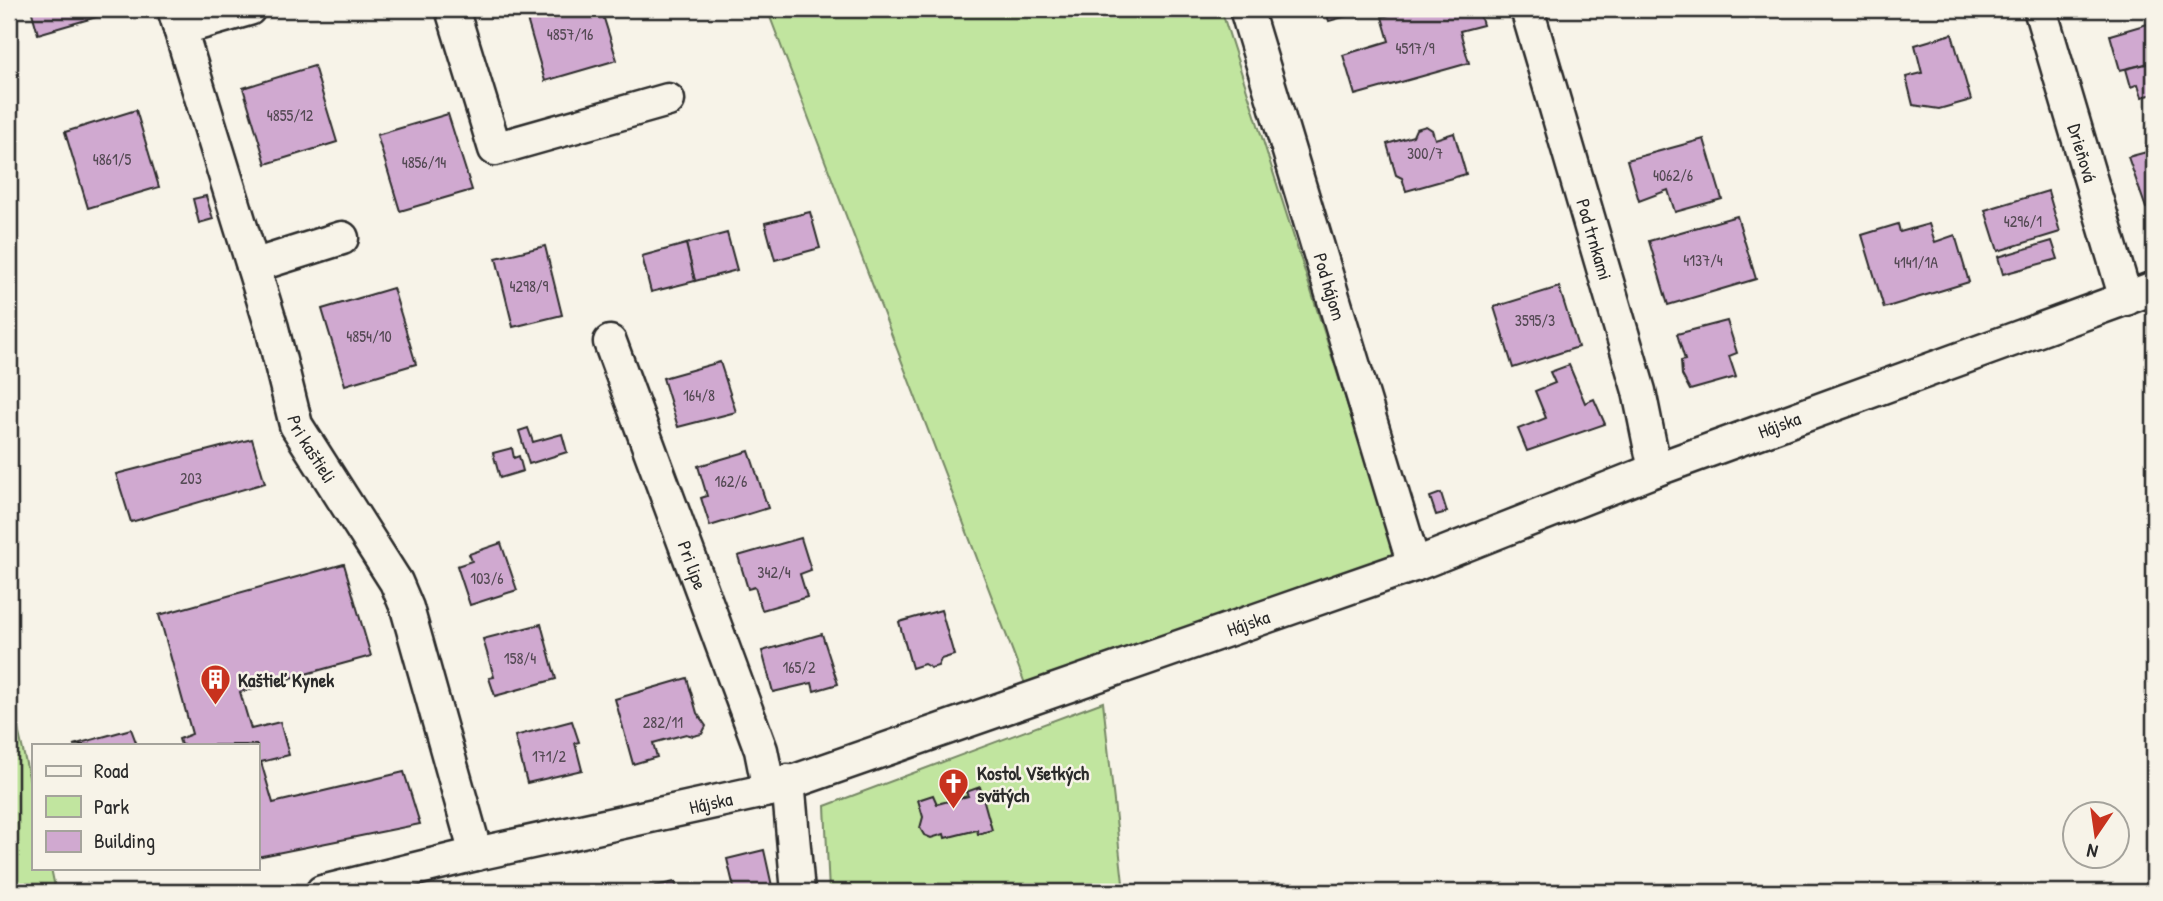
<svg xmlns="http://www.w3.org/2000/svg" width="2163" height="901" font-family="'Patrick Hand',sans-serif">
<style>
.green{fill:#c1e59f;stroke:#768865;stroke-width:2}
.building{fill:#d0a9d0;stroke:#2b2b2b;stroke-width:2}
.lines{fill:none;stroke-linecap:round;stroke-linejoin:round}
.minor-casing{stroke:#2b2b2b;stroke-width:37}
.minor{stroke:#f7f3e8;stroke-width:32}
.labels{text-anchor:middle;stroke-width:5;stroke-linejoin:round;paint-order:stroke}
.number-label{font-size:16px;fill:#544a54}
.street-label{font-size:19px;fill:#2b2b2b;stroke:#f7f3e8}
.poi-label{font-size:19px;font-weight:bold;fill:#2b2b2b;stroke:#f7f3e8;text-anchor:start}
</style>
<rect width="100%" height="100%" fill="#f7f3e8"/>
<filter id="ink" filterUnits="userSpaceOnUse"><feTurbulence type="fractalNoise" baseFrequency=".0143" numOctaves="2"/><feDisplacementMap in="SourceGraphic" scale="14" xChannelSelector="R" yChannelSelector="G"/><feConvolveMatrix kernelMatrix="1 2 1 2 8 2 1 2 1" color-interpolation-filters="sRGB"/></filter>
<g filter="url(#ink)">
<g class="green">
<polygon points="767,9 1221,9 1396,557 1027,689"/>
<polygon points="9,690 33,794 33,868 51,868 56,892 9,892"/>
<polygon points="1103,702 1124,892 829,892 825,806"/>
</g>
<g class="building">
<polygon points="31,9 109,9 110,13 38,34"/>
<polygon points="524,9 601,9 617,60 545,81"/>
<polygon points="1325,9 1371,9 1329,21"/>
<polygon points="1411,9 1478,9 1483,25 1460,31 1469,63 1355,95 1343,55 1389,41 1382,17"/>
<polygon points="2154,22 2154,62 2120,70 2110,35"/>
<polygon points="1952,34 1971,100 1939,109 1913,105 1906,77 1922,73 1915,45"/>
<polygon points="2154,62 2154,94 2142,97 2138,84 2131,87 2126,69"/>
<polygon points="314,66 337,142 266,164 243,88"/>
<polygon points="136,110 159,187 88,208 65,132"/>
<polygon points="448,114 472,190 400,211 377,135"/>
<polygon points="1426,126 1432,130 1435,139 1454,133 1466,174 1406,191 1402,178 1396,175 1387,144 1413,136 1416,129"/>
<polygon points="1704,139 1722,199 1675,212 1668,190 1639,201 1627,160"/>
<polygon points="2154,150 2154,206 2146,208 2128,157"/>
<polygon points="2048,191 2060,232 1998,251 1985,210"/>
<polygon points="206,196 213,219 199,223 193,199"/>
<polygon points="810,212 820,248 775,260 765,223"/>
<polygon points="1737,216 1756,279 1668,305 1649,241"/>
<polygon points="1898,224 1900,232 1929,224 1935,242 1955,235 1969,282 1884,308 1862,235"/>
<polygon points="727,233 737,270 695,281 686,244"/>
<polygon points="2052,241 2058,259 2003,274 1998,257"/>
<polygon points="686,244 695,281 651,292 642,256"/>
<polygon points="545,246 562,315 513,327 496,258"/>
<polygon points="1559,287 1578,347 1513,368 1494,307"/>
<polygon points="393,288 416,364 345,385 322,309"/>
<polygon points="1727,321 1737,353 1729,356 1736,377 1690,390 1682,375 1681,361 1685,360 1677,334"/>
<polygon points="720,362 736,412 678,427 663,378"/>
<polygon points="1569,365 1585,403 1594,399 1605,424 1527,451 1518,429 1546,418 1535,391 1555,383 1550,372"/>
<polygon points="528,428 533,442 562,434 567,452 529,464 519,431"/>
<polygon points="252,439 265,483 131,522 116,474"/>
<polygon points="512,448 514,458 519,456 523,471 500,478 493,453"/>
<polygon points="749,451 768,508 710,526 701,498 707,496 698,466"/>
<polygon points="1441,493 1447,512 1436,515 1430,497"/>
<polygon points="801,538 811,570 800,574 807,597 762,610 755,587 748,589 738,556"/>
<polygon points="501,543 517,590 470,605 457,566 472,561 469,554"/>
<polygon points="344,564 371,656 240,692 251,729 280,722 289,755 261,762 273,803 404,772 420,824 257,857 257,745 181,745 179,739 192,734 159,615"/>
<polygon points="941,610 954,655 941,659 938,666 931,668 924,664 912,668 899,622"/>
<polygon points="541,624 556,679 495,696 489,678 494,677 483,639"/>
<polygon points="822,634 838,684 814,691 812,683 773,692 762,651"/>
<polygon points="687,678 697,713 706,726 702,734 693,736 686,734 653,743 657,757 633,764 615,699"/>
<polygon points="572,721 579,742 575,743 582,770 527,783 515,736"/>
<polygon points="131,729 137,745 73,745"/>
<polygon points="980,787 992,830 978,834 977,830 945,838 944,834 931,838 924,835 920,828 923,817 918,800 933,795 937,804 968,796 966,792"/>
<polygon points="764,850 772,886 765,888 766,892 735,892 727,859"/>
<polygon points="675,882 678,892 657,892 655,886"/>
</g>
<g class="lines">
<defs>
<g id="minor">
<path id="s1" d="M174,9L272,328L296,425L396,582L407,608L476,854"/>
<polyline points="452,9 495,149 668,100"/>
<path id="s2" d="M1246,9L1414,565"/>
<path id="s3" d="M1527,9L1639,391L1655,470"/>
<path id="s4" d="M2040,9L2126,299"/>
<polyline points="180,29 249,9"/>
<polyline points="253,266 342,238"/>
<path id="s5" d="M610,342L761,750L769,790"/>
<polyline points="788,781 798,892"/>
<path id="s6" d="M322,892L476,854L769,790L1414,565L1655,470L2154,288"/>
</g>
</defs>
<use href="#minor" class="minor-casing"/>
<use href="#minor" class="minor"/>
</g>
</g>
<defs>
<symbol id="building-pin" viewBox="-11 -11 22 30"><path d="M0 17L-7.5 6A9.5 9.5 0 1 1 7.5 6Z" fill="#c8321e" stroke="#f7f3e8"/><path d="M-4-6H4V6H1V3H-1V6H-4ZM-2.5-4.3h1.7v1.8h-1.7ZM.8-4.3h1.7v1.8H.8ZM-2.5-1h1.7V.8h-1.7ZM.8-1h1.7V.8H.8Z" fill="#fff"/></symbol>
<symbol id="church-pin" viewBox="-11 -11 22 30"><path d="M0 17L-7.5 6A9.5 9.5 0 1 1 7.5 6Z" fill="#c8321e" stroke="#f7f3e8"/><path d="M-1.2-6h2.4v3.5h3.3v2.4h-3.3V6h-2.4V-.1h-3.3v-2.4h3.3Z" fill="#fff"/></symbol>
</defs>
<g fill-rule="evenodd">
<use href="#building-pin" x="198" y="662" width="35" height="47"/>
<use href="#church-pin" x="936" y="766" width="35" height="47"/>
</g>
<g class="labels">
<g class="number-label">
<text x="570" y="40">4857/16</text>
<text x="1415" y="54">4517/9</text>
<text x="290" y="121">4855/12</text>
<text x="1425" y="159">300/7</text>
<text x="112" y="165">4861/5</text>
<text x="424" y="168">4856/14</text>
<text x="1673" y="181">4062/6</text>
<text x="2023" y="227">4296/1</text>
<text x="1703" y="266">4137/4</text>
<text x="1916" y="268">4141/1A</text>
<text x="529" y="292">4298/9</text>
<text x="1535" y="326">3595/3</text>
<text x="369" y="342">4854/10</text>
<text x="699" y="401">164/8</text>
<text x="191" y="484">203</text>
<text x="731" y="487">162/6</text>
<text x="774" y="578">342/4</text>
<text x="487" y="584">103/6</text>
<text x="520" y="664">158/4</text>
<text x="799" y="673">165/2</text>
<text x="663" y="728">282/11</text>
<text x="549" y="762">171/2</text>
</g>
<g class="street-label">
<text dy="7" stroke="none"><textPath href="#s4" startOffset="150">Drieňová</textPath></text>
<text dy="7" stroke="none"><textPath href="#s3" startOffset="240">Pod trnkami</textPath></text>
<text dy="7" stroke="none"><textPath href="#s2" startOffset="290">Pod hájom</textPath></text>
<text dy="7" stroke="none"><textPath href="#s6" startOffset="1533">Hájska</textPath></text>
<text dy="7" stroke="none"><textPath href="#s1" startOffset="462">Pri kaštieli</textPath></text>
<text dy="7" stroke="none"><textPath href="#s5" startOffset="238">Pri lipe</textPath></text>
<text dy="7" stroke="none"><textPath href="#s6" startOffset="966">Hájska</textPath></text>
<text dy="7" stroke="none"><textPath href="#s6" startOffset="399">Hájska</textPath></text>
</g>
<g class="poi-label">
<text x="238" y="687">Kaštieľ Kynek</text>
<text x="977" y="780">Kostol Všetkých<tspan x="977" dy="22">svätých</tspan></text>
</g>
</g>
<rect width="2163" height="901" fill="none" stroke="#f7f3e8" stroke-width="35"/>
<rect x="18" y="18" width="2128" height="866" fill="none" stroke="#2b2b2b" stroke-width="2.5" filter="url(#ink)"/>
<rect x="32" y="744" width="228" height="126" fill="#f7f3e8" stroke="#a5a39c" stroke-width="2"/>
<rect x="46" y="766" width="35" height="10" fill="#f7f3e8" stroke="#a5a39c" stroke-width="2"/>
<text x="94" y="778" font-size="21" fill="#2b2b2b">Road</text>
<rect x="46" y="796" width="35" height="21" fill="#c1e59f" stroke="#a5a39c" stroke-width="2"/>
<text x="94" y="814" font-size="21" fill="#2b2b2b">Park</text>
<rect x="46" y="831" width="35" height="21" fill="#d0a9d0" stroke="#a5a39c" stroke-width="2"/>
<text x="94" y="848" font-size="21" fill="#2b2b2b">Building</text>
<g transform="translate(2096 835) rotate(193)"><circle r="33" fill="#f7f3e8" stroke="#a5a39c" stroke-width="2"/>
<path d="M0-5L12 26L0 18L-12 26Z" fill="#c8321e"/>
<text y="-10" font-size="19" font-weight="bold" text-anchor="middle" fill="#2b2b2b">N</text>
</g>
</svg>
